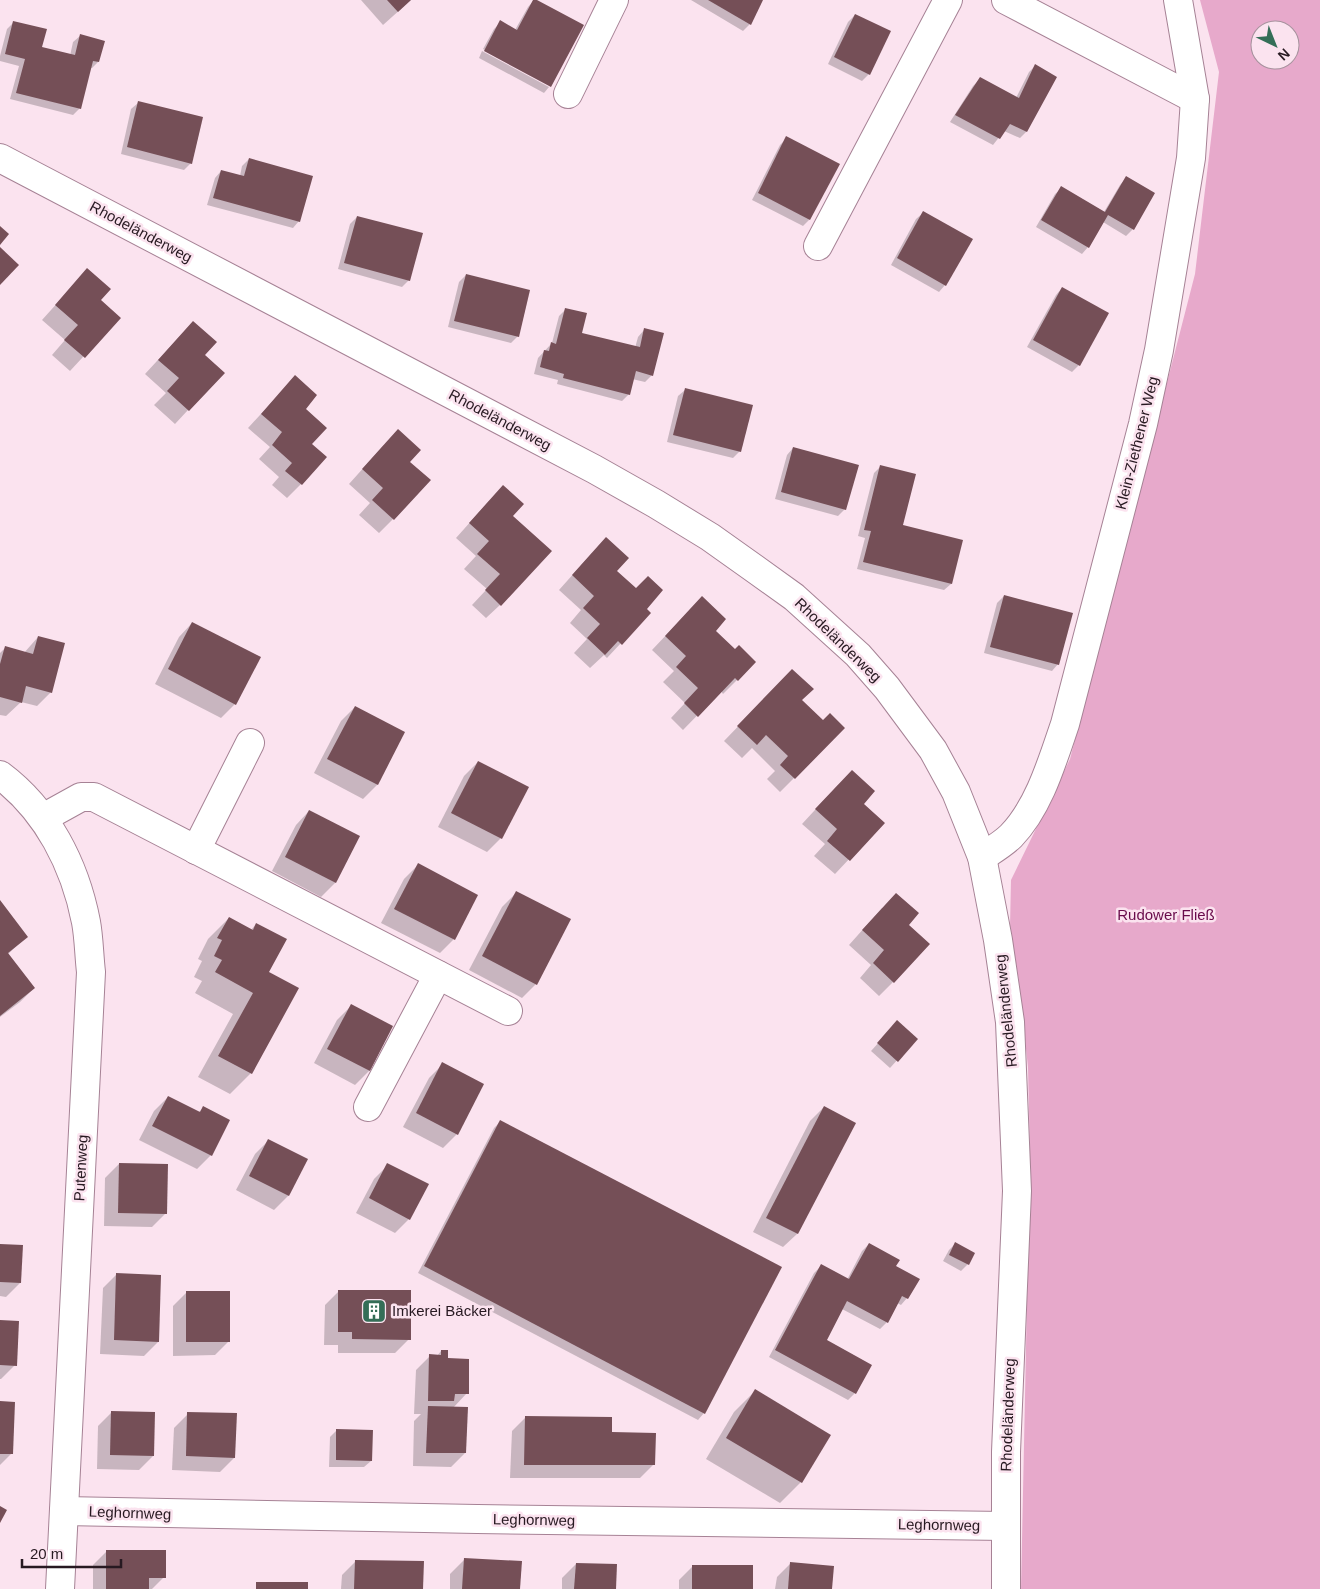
<svg xmlns="http://www.w3.org/2000/svg" width="1320" height="1589" font-family="Helvetica,sans-serif">
<style>
.green{fill:#e7a9cb;fill-rule:evenodd}
.shadow{fill:#0003}
.building{fill:#754f57}
.lines{fill:none;stroke-linecap:round;stroke-linejoin:round}
.minor-casing{stroke:#a68295;stroke-width:30}
.minor{stroke:#fff;stroke-width:28}
.labels{text-anchor:middle;stroke-width:5;stroke-linejoin:round;paint-order:stroke}
.street-label{font-size:15px;fill:#271921;stroke:#fbe3ef}
.park-label{font-size:15px;fill:#690b4b;stroke:#fbe3ef}
.poi-label{font-size:15px;fill:#271921;stroke:#fbe3ef;text-anchor:start}
</style>
<rect width="100%" height="100%" fill="#fbe3ef"/>
<path class="green" d="M1200,0H1320V1589H1021L1030,1156L1028,1067L1018,975L1010,927L1011,880L1070,759L1195,274L1219,72ZM1260,30H1290V60H1260Z"/>
<g class="shadow">
<polygon points="361,0 411,0 383,25"/>
<polygon points="534,0 550,84 483,49 494,29 501,22 515,30 528,7"/>
<polygon points="691,0 762,0 750,24 743,31"/>
<polygon points="855,15 869,74 862,81 828,64 848,22"/>
<polygon points="14,22 40,48 70,56 73,42 80,36 98,62 92,68 90,68 80,108 73,115 10,99 19,66 0,61 0,56 7,29"/>
<polygon points="482,51 549,87 544,93 479,58"/>
<polygon points="1035,66 1026,132 1020,138 1004,131 993,145 950,122 973,86 980,79 1016,98 1029,72"/>
<polygon points="138,103 191,163 184,170 121,154 131,109"/>
<polygon points="787,138 809,220 803,226 752,200 780,145"/>
<polygon points="249,159 299,221 293,228 207,205 215,178 221,171 240,176 242,166"/>
<polygon points="1126,178 1133,229 1126,236 1103,222 1088,247 1082,254 1036,227 1055,194 1062,188 1104,212 1120,185"/>
<polygon points="923,213 945,285 939,292 891,265 916,219"/>
<polygon points="357,217 409,280 402,287 338,269 350,224"/>
<polygon points="87,270 99,300 119,318 70,371 52,355 65,340 42,320"/>
<polygon points="466,275 518,336 511,343 448,327 459,282"/>
<polygon points="1062,288 1108,314 1079,365 1072,372 1027,347 1056,295"/>
<polygon points="566,309 581,334 635,348 638,337 644,330 652,375 645,382 632,379 629,394 622,401 557,384 558,380 534,374 538,358 552,343 559,316"/>
<polygon points="180,336 188,410 175,424 154,405 166,393 145,374"/>
<polygon points="295,377 304,409 310,444 301,484 287,498 272,485 279,477 259,459 270,447 248,428"/>
<polygon points="685,390 740,451 733,458 667,442 678,396"/>
<polygon points="384,445 393,519 379,533 359,515 370,503 349,484"/>
<polygon points="793,448 845,509 838,516 775,499 787,455"/>
<polygon points="881,466 902,526 962,541 951,584 944,590 857,569 865,538 858,536 874,473"/>
<polygon points="489,501 511,516 500,605 486,618 472,605 487,589 464,569 476,556 456,538"/>
<polygon points="592,553 616,571 649,613 607,658 604,655 590,668 574,653 587,639 570,623 581,610 559,590"/>
<polygon points="1004,596 1058,664 1052,671 984,653 997,603"/>
<polygon points="688,612 714,631 735,651 755,662 723,694 721,691 683,730 671,718 685,703 663,682 674,671 652,650"/>
<polygon points="192,623 235,704 221,718 155,684 179,637"/>
<polygon points="38,637 51,692 37,706 21,702 6,716 0,715 0,653 5,648 24,653"/>
<polygon points="779,684 801,700 794,778 780,792 767,779 775,771 752,748 742,758 724,741"/>
<polygon points="355,707 404,733 377,785 363,799 314,773 341,721"/>
<polygon points="478,762 527,788 501,838 487,852 438,827 464,776"/>
<polygon points="838,785 883,823 835,874 814,856 825,844 802,824"/>
<polygon points="309,811 358,837 335,883 321,897 272,871 296,825"/>
<polygon points="418,865 454,939 440,953 381,923 404,879"/>
<polygon points="516,893 536,984 522,998 469,970 502,907"/>
<polygon points="0,903 26,937 7,955 34,988 20,1002 0,1017"/>
<polygon points="882,908 907,925 893,982 879,996 860,978 871,965 849,945"/>
<polygon points="229,918 251,930 256,924 267,972 297,989 251,1073 230,1094 198,1077 233,1014 195,993 202,981 194,977 202,961 198,959 208,939"/>
<polygon points="351,1006 391,1027 369,1071 355,1085 314,1063 337,1020"/>
<polygon points="891,1029 916,1039 890,1068 871,1051"/>
<polygon points="443,1064 457,1134 443,1148 403,1127 429,1078"/>
<polygon points="168,1097 198,1113 203,1108 211,1155 197,1169 139,1140 154,1111"/>
<polygon points="824,1107 854,1123 797,1234 783,1247 753,1232 810,1121"/>
<polygon points="501,1121 704,1413 698,1420 418,1273 494,1128"/>
<polygon points="269,1140 307,1160 288,1196 274,1210 236,1190 255,1154"/>
<polygon points="119,1164 166,1213 152,1227 104,1226 105,1178"/>
<polygon points="388,1165 409,1219 395,1233 356,1213 374,1179"/>
<polygon points="869,1244 895,1267 907,1298 901,1305 897,1303 887,1322 880,1329 842,1309 825,1341 855,1393 848,1400 769,1357 814,1273 821,1266 847,1280 862,1251"/>
<polygon points="955,1244 968,1264 961,1271 943,1261 949,1250"/>
<polygon points="0,1245 20,1283 6,1297 0,1296"/>
<polygon points="117,1274 158,1342 144,1356 100,1354 103,1288"/>
<polygon points="339,1291 409,1339 395,1353 338,1353 338,1345 324,1345 325,1305"/>
<polygon points="187,1292 229,1341 215,1355 173,1356 173,1306"/>
<polygon points="0,1322 15,1365 1,1379 0,1379"/>
<polygon points="441,1351 467,1393 453,1408 465,1453 451,1467 413,1466 414,1421 421,1414 414,1414 416,1370 430,1356 437,1356"/>
<polygon points="755,1391 801,1482 780,1503 706,1459 734,1412"/>
<polygon points="0,1402 11,1454 0,1465"/>
<polygon points="112,1412 153,1456 139,1470 97,1469 98,1426"/>
<polygon points="188,1414 234,1458 220,1472 172,1470 174,1428"/>
<polygon points="526,1417 610,1433 654,1464 640,1478 510,1478 512,1431"/>
<polygon points="336,1431 371,1461 364,1467 329,1467 330,1437"/>
<polygon points="107,1551 164,1577 152,1589 93,1589 93,1565"/>
<polygon points="464,1560 519,1589 450,1589 450,1574"/>
<polygon points="356,1561 422,1589 341,1589 342,1575"/>
<polygon points="791,1563 831,1589 775,1589 777,1577"/>
<polygon points="576,1564 615,1589 562,1589 562,1578"/>
<polygon points="693,1566 752,1589 679,1589 679,1580"/>
</g>
<g class="building">
<polygon points="387,0 411,0 398,12"/>
<polygon points="533,0 537,0 584,25 551,87 484,51 500,20 517,30"/>
<polygon points="708,0 763,0 751,25"/>
<polygon points="855,14 891,31 870,75 834,57"/>
<polygon points="13,21 47,29 42,47 75,55 80,34 105,41 99,62 93,61 81,109 16,93 25,59 5,54"/>
<polygon points="1035,64 1057,77 1027,132 1010,124 1000,139 955,115 980,77 1019,98"/>
<polygon points="138,101 203,117 192,164 127,147"/>
<polygon points="786,136 840,164 810,220 758,193"/>
<polygon points="249,158 313,176 300,222 213,198 221,170 244,176"/>
<polygon points="1126,176 1155,193 1134,230 1108,215 1089,248 1041,220 1061,186 1105,212"/>
<polygon points="923,211 973,239 946,286 897,258"/>
<polygon points="357,216 423,233 410,281 344,263"/>
<polygon points="0,226 9,234 0,245"/>
<polygon points="0,247 19,265 0,285"/>
<polygon points="87,268 111,289 101,300 121,318 85,358 64,340 78,325 55,305"/>
<polygon points="466,274 530,290 519,337 454,321"/>
<polygon points="1062,287 1109,313 1080,366 1033,340"/>
<polygon points="565,308 587,313 582,333 640,347 644,328 664,333 653,376 636,371 630,395 563,378 564,374 540,367 544,350 549,351 551,342 556,344"/>
<polygon points="193,321 217,342 205,355 225,373 189,411 167,391 179,378 158,360"/>
<polygon points="295,375 317,395 306,409 327,428 312,444 327,457 302,485 285,471 292,463 272,445 282,432 261,414"/>
<polygon points="685,388 753,405 741,452 673,435"/>
<polygon points="398,429 421,450 410,462 431,480 394,520 372,500 383,488 362,469"/>
<polygon points="793,447 859,465 846,510 781,492"/>
<polygon points="880,465 916,474 903,525 963,540 952,584 863,562 871,531 864,530"/>
<polygon points="503,485 524,504 513,516 552,551 501,606 485,590 500,574 477,554 489,541 469,523"/>
<polygon points="606,537 629,558 617,571 636,588 648,576 663,590 647,609 651,613 622,645 618,641 605,655 587,638 600,624 583,608 594,596 572,575"/>
<polygon points="1004,595 1073,613 1059,665 990,647"/>
<polygon points="702,596 726,619 716,631 735,649 739,645 756,662 738,681 735,678 698,717 684,703 698,688 676,667 686,656 665,636"/>
<polygon points="192,622 261,657 236,705 168,669"/>
<polygon points="38,636 65,643 52,693 26,686 22,703 0,697 0,664 5,646 33,654"/>
<polygon points="792,669 814,689 802,700 823,720 830,713 845,728 795,779 780,765 788,756 766,735 757,745 737,726"/>
<polygon points="355,706 405,732 378,785 327,759"/>
<polygon points="478,761 529,787 502,839 451,813"/>
<polygon points="852,770 875,791 864,804 885,823 850,861 827,841 837,829 815,809"/>
<polygon points="309,810 360,836 336,883 285,857"/>
<polygon points="418,863 478,895 455,940 394,909"/>
<polygon points="516,891 571,919 537,985 482,956"/>
<polygon points="896,893 919,913 909,925 930,944 894,983 873,963 884,950 862,930"/>
<polygon points="0,900 28,937 8,953 35,988 0,1016"/>
<polygon points="229,917 253,930 256,923 287,939 269,972 299,988 252,1074 218,1056 253,993 215,972 222,960 214,956 222,940 217,938"/>
<polygon points="351,1004 393,1026 370,1071 327,1049"/>
<polygon points="897,1020 918,1039 898,1062 877,1043"/>
<polygon points="442,1062 484,1084 458,1135 416,1113"/>
<polygon points="168,1096 200,1112 203,1106 230,1120 212,1156 152,1126"/>
<polygon points="824,1106 856,1123 798,1234 766,1218"/>
<polygon points="500,1120 782,1267 705,1414 424,1266"/>
<polygon points="268,1139 308,1159 289,1196 249,1176"/>
<polygon points="119,1163 168,1164 167,1214 118,1213"/>
<polygon points="387,1163 429,1184 410,1220 369,1198"/>
<polygon points="955,1242 975,1253 969,1265 949,1255"/>
<polygon points="869,1243 900,1260 896,1266 920,1279 908,1299 902,1296 888,1323 847,1301 827,1340 872,1365 856,1394 775,1350 821,1264 849,1279"/>
<polygon points="0,1244 23,1245 21,1283 0,1282"/>
<polygon points="116,1273 161,1275 159,1342 114,1340"/>
<polygon points="338,1290 411,1290 411,1340 352,1339 352,1332 338,1332"/>
<rect x="186" y="1291" width="44" height="51"/>
<polygon points="0,1320 19,1321 17,1366 0,1365"/>
<polygon points="441,1350 448,1350 448,1358 469,1359 469,1394 455,1394 454,1401 428,1401 429,1354 441,1355"/>
<polygon points="755,1389 831,1435 802,1483 726,1438"/>
<polygon points="0,1401 15,1402 13,1454 0,1454"/>
<polygon points="428,1406 468,1407 466,1453 426,1453"/>
<polygon points="111,1411 155,1412 154,1456 110,1455"/>
<polygon points="187,1412 237,1413 235,1458 186,1456"/>
<polygon points="525,1416 612,1417 612,1432 656,1433 655,1465 524,1465"/>
<polygon points="336,1429 373,1430 372,1461 336,1460"/>
<polygon points="0,1506 7,1510 0,1523"/>
<polygon points="106,1550 166,1550 166,1578 149,1578 149,1589 106,1589"/>
<polygon points="464,1558 522,1561 520,1589 462,1589"/>
<polygon points="355,1560 424,1561 423,1589 354,1589"/>
<polygon points="790,1562 834,1566 832,1589 788,1589"/>
<polygon points="576,1563 617,1564 616,1589 574,1589"/>
<rect x="692" y="1565" width="61" height="24"/>
<rect x="256" y="1582" width="52" height="7"/>
</g>
<g class="lines">
<defs>
<g id="minor">
<polyline points="1006,0 1195,99"/>
<polyline points="568,94 614,0"/>
<polyline points="0,158 594,469 656,504 710,537 755,569 794,597 858,655 887,688 933,750 956,792 982,857 998,940 1010,1022 1017,1191 1006,1452 1006,1589"/>
<polyline points="818,246 948,0"/>
<path d="M0,775C47,810 75,865 86,922C89,938 89,955 91,972L60,1589"/>
<polyline points="43,818 81,797 94,797 508,1011"/>
<polyline points="196,850 250,743"/>
<path d="M982,857C991,851 1003,844 1011,836C1039,807 1052,762 1065,724L1143,424L1159,350L1191,158L1195,99L1178,0"/>
<polyline points="368,1107 438,975"/>
<polyline points="64,1511 477,1519 1005,1526"/>
</g>
</defs>
<use href="#minor" class="minor-casing"/>
<use href="#minor" class="minor"/>
</g>
<defs>
<symbol id="building-square" viewBox="-11 -11 22 22"><rect x="-9" y="-9" width="18" height="18" rx="4" fill="#346e57" stroke="#fbe3ef"/><path d="M-4-6H4V6H1V3H-1V6H-4ZM-2.5-4.3h1.7v1.8h-1.7ZM.8-4.3h1.7v1.8H.8ZM-2.5-1h1.7V.8h-1.7ZM.8-1h1.7V.8H.8Z" fill="#fff"/></symbol>
</defs>
<g fill-rule="evenodd">
<use href="#building-square" x="360" y="1297" width="28" height="28"/>
</g>
<g class="labels">
<g class="street-label">
<text transform="translate(141 232) rotate(28)" y="5">Rhodeländerweg</text>
<text transform="translate(500 420) rotate(28)" y="5">Rhodeländerweg</text>
<text transform="translate(1137 443) rotate(-76)" y="5">Klein-Ziethener Weg</text>
<text transform="translate(838 640) rotate(44)" y="5">Rhodeländerweg</text>
<text transform="translate(1006 1011) rotate(-96)" y="5">Rhodeländerweg</text>
<text transform="translate(81 1168) rotate(-87)" y="5">Putenweg</text>
<text transform="translate(1008 1415) rotate(-88)" y="5">Rhodeländerweg</text>
<text transform="translate(130 1513) rotate(2)" y="5">Leghornweg</text>
<text transform="translate(534 1520) rotate(1)" y="5">Leghornweg</text>
<text transform="translate(939 1525) rotate(1)" y="5">Leghornweg</text>
</g>
<g class="park-label">
<text x="1166" y="920">Rudower Fließ</text>
</g>
<g class="poi-label">
<text x="392" y="1316">Imkerei Bäcker</text>
</g>
</g>
<g transform="translate(1275 45) rotate(137)"><circle r="24" fill="#fbe3ef" stroke="#a6929d"/>
<path d="M0-4L9 19L0 12L-9 19Z" fill="#346e57"/>
<text y="-8" font-size="14" font-weight="bold" text-anchor="middle" fill="#271921">N</text>
</g>
<path d="M22 1559v8h99v-8" fill="none" stroke="#271921" stroke-width="2.5"/>
<text x="30" y="1559" font-size="15" fill="#271921" stroke="#fbe3ef" stroke-width="4" paint-order="stroke">20 m</text>
</svg>
